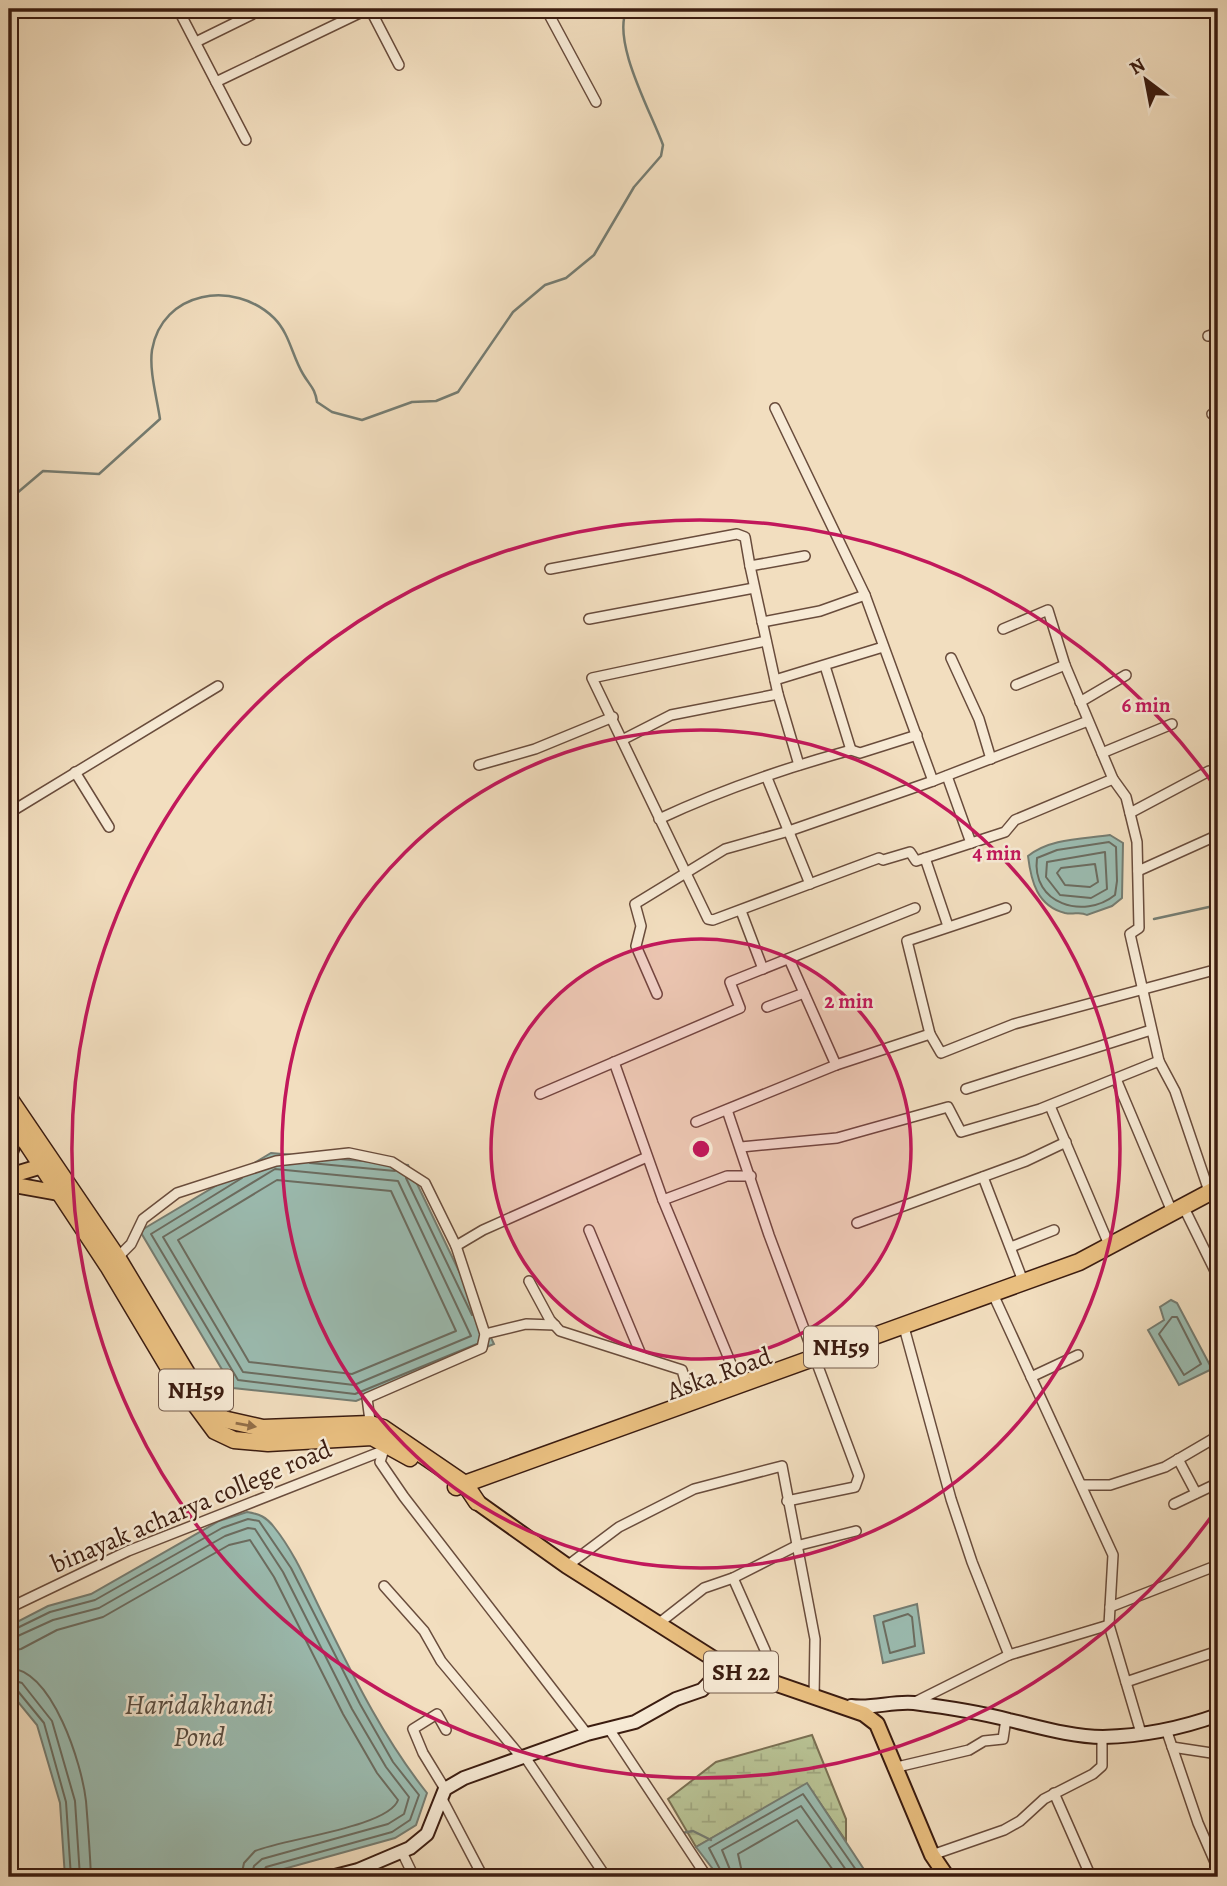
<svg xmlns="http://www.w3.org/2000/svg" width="1227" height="1886" font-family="Alegreya,serif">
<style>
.wetland{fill:url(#wetland-marsh);stroke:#7a6f52;stroke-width:2}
.water{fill:#9bbcb1;stroke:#757c71;stroke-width:2}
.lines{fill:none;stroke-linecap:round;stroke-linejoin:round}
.shore{stroke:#6b6c60;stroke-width:2}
.stream{stroke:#757c71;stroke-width:2.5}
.street-casing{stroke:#694c3c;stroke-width:12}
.secondary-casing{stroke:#3b1c10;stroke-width:16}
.primary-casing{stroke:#3b1c10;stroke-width:18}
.highway-casing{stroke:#3b1c10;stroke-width:19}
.street{stroke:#f7ead5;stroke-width:9}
.secondary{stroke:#f7ead5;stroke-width:12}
.primary{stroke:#e9bf80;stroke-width:14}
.highway{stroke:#e9bf80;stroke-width:16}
.oneway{fill:#926e48}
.ring{fill:none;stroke:#c2185b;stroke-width:3.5}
.labels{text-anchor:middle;stroke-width:5;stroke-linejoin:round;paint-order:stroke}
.shield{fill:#f7ead5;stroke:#735a4b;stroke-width:2}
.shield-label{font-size:24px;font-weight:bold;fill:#3b1c10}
.street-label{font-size:26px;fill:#3b1c10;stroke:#f7ead5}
.water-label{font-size:28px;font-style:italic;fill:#584c40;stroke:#f7ead5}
.centre{fill:#c2185b;stroke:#f7ead5;stroke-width:3.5}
.ring-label{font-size:21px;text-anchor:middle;font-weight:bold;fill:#c2185b;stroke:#f7ead5;stroke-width:5;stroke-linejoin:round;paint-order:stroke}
</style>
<defs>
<pattern id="wetland-marsh" width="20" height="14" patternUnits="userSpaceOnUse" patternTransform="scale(1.75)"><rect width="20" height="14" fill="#b8c294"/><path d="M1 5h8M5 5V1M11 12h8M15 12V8" fill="none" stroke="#9fa67f"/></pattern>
</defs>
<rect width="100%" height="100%" fill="#f2debf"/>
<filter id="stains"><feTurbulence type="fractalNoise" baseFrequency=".00286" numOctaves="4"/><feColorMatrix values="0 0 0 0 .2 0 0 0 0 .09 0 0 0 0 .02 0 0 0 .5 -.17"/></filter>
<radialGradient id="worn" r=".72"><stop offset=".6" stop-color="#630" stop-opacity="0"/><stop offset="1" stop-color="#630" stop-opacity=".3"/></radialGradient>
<polygon class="wetland" points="812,1735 846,1819 846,1841 807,1784 696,1847 668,1799 716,1762"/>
<g class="water">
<path d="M1110,835L1123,843L1122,898L1112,906L1087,915C1080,911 1074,915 1065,913C1037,906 1031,881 1028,856C1050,838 1083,839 1110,835Z"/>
<polygon points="271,1153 408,1165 494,1344 356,1401 233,1388 140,1231"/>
<polygon points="1171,1300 1177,1303 1212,1369 1179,1385 1148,1330 1164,1320 1160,1307"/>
<path d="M247,1512C260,1514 266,1517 274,1527C296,1554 310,1590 326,1621C356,1682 385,1740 427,1793L416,1825L395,1838L255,1877H65L60,1803L37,1725L9,1691V1626L48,1606L91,1594L219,1521Z"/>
<polygon points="917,1604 924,1653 883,1663 874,1616"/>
<polygon points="807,1783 869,1877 719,1877 696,1847"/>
</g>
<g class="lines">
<g class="shore">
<path d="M1109,842L1116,847L1117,881L1115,895C1084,920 1031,904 1037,858L1057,850Z"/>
<polygon points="1105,852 1107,889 1091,898 1060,895 1046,877 1047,862"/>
<polygon points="1095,864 1098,882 1090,887 1065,885 1057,873 1061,868"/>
<polyline points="310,1163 395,1171"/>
<polygon points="275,1169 398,1181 471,1336 354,1385 243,1372 163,1237"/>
<polyline points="242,1178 151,1234 238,1380 355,1394 477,1344"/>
<polyline points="406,1178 472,1315"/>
<polygon points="277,1180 391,1191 456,1331 352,1374 249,1362 178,1240"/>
<polygon points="1172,1317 1177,1317 1201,1364 1184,1375 1159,1334"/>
<polygon points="908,1614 912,1617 915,1646 890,1653 883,1622"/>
<polyline points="9,1632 50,1612 95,1600 222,1528 248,1519 259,1521 291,1568 360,1704 393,1762 419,1795 410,1820 392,1832 266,1867 260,1877"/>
<polyline points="9,1640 53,1620 99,1608 225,1536 248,1528 255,1529 283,1572 352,1709 386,1767 409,1797 404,1814 388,1824 262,1859 254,1866 251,1877"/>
<path d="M9,1651L21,1649L57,1630L103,1617L229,1545L250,1540L274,1577L343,1714L377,1773L398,1800C389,1827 283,1839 255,1851L244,1863L241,1877"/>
<path d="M9,1668C53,1670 82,1765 86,1801C88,1826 90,1853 91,1877"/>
<polyline points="9,1679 22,1683 52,1721 75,1801 80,1877"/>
<polyline points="9,1688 17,1690 44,1723 66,1802 71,1877"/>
<polyline points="724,1877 709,1848 803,1794 861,1877"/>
<polyline points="733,1877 722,1850 801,1806 851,1877"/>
<polyline points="743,1877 738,1854 797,1820 838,1877"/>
</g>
<g class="stream">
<path d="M9,562L12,558L10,499L43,471L99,474L160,419C157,398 149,371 152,350C162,291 234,279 274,318C290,334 292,356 303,374C310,386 315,388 317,402L332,412L362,420L412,402L436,401L458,392L513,312L545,285L566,278L594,255L634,187L661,156L663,145C651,112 611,41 627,9"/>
<polyline points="1154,919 1218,905"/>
<polyline points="682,1833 693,1831 711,1840"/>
</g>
<defs>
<g id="street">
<polyline points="178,9 246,140"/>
<polyline points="370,9 399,65"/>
<polyline points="546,9 596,102"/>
<polyline points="196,42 263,9"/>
<polyline points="216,82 368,9"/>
<polyline points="1208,336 1218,333"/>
<polyline points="775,408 865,595 933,781"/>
<polyline points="1212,414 1218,411"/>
<polyline points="750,566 778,694 799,765"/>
<polyline points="550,569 737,534 745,537 750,566 805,556"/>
<polyline points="589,619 754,588"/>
<polyline points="762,622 820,611 865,595"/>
<polyline points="1003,629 1048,610 1065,665 1113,779 1126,797 1137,842 1139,928 1130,934 1159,1061 1175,1091 1210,1194"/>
<polyline points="766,641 592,678 708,919 713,920 879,858 883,860 910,852 916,861 1005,832 1015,820 1113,779"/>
<polyline points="951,658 979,719 991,759"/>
<polyline points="825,666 851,750"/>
<polyline points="775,680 883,647"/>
<polyline points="1016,685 1065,665"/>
<polyline points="1080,702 1126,675"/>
<polyline points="622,740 671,715 778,694"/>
<polyline points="1102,753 1172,724"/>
<polyline points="479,765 535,749 613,717"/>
<polyline points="75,772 109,827"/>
<polyline points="947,776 971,843"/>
<polyline points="767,778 810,884"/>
<polyline points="9,813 218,686"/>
<polyline points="1130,813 1209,771"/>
<path d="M659,819C721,790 785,768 851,750L860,753L917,735"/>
<polyline points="925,858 948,926"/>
<polyline points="1138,871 1218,835"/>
<polyline points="741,911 763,969"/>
<polyline points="789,959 836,1065"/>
<polyline points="657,994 636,946 641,926 635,904 725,849 789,831 933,781 1088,721"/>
<polyline points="767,1007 804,993"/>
<polyline points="930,1034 907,941 1006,908"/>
<polyline points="614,1062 663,1200 739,1383"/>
<polyline points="1116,1079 1173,1214"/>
<polyline points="966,1089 1151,1030"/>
<polyline points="540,1094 740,1008 730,982 915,908"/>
<polyline points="1050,1106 1110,1247"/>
<polyline points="727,1110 769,1235 859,1476 855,1487 787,1501"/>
<polyline points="696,1122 836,1065 930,1034 941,1053 1014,1024 1218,969"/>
<polyline points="741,1147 837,1138 948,1107 961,1132 1040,1109 1159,1061"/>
<polyline points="983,1177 1023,1281"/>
<polyline points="663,1200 727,1176 751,1176"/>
<polyline points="1187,1214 1218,1277"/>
<polyline points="857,1223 1026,1161 1066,1142"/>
<polyline points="589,1230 642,1357"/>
<polyline points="456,1246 483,1230 647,1157"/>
<polyline points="1011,1247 1054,1230"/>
<polyline points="116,1259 131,1244 143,1219 177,1193 276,1161 349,1153 392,1162 425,1183 456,1246 485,1334 482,1348 367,1398 371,1428"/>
<polyline points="529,1281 550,1320 560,1331 682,1370 691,1401"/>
<polyline points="992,1292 1113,1555 1109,1625 1141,1733"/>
<polyline points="905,1331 951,1499 972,1562 1009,1655"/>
<polyline points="485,1334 526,1324 555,1325"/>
<polyline points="1031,1377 1078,1355"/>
<polyline points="385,1446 380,1462 404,1497 587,1734"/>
<polyline points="1178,1459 1196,1493"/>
<polyline points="1083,1485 1110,1485 1165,1467 1218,1436"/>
<polyline points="1174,1504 1218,1483"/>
<polyline points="567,1566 619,1527 694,1489 782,1466 815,1639 814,1698"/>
<polyline points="733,1578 765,1650 775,1684"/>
<polyline points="384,1586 424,1631 441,1661 522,1758"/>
<polyline points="1110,1607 1218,1565"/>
<polyline points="9,1608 128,1551 390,1448"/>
<polyline points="658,1624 704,1588 733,1578 796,1546 856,1531"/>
<polyline points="1126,1682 1218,1651"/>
<polyline points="913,1703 1009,1655 1109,1625"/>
<polyline points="609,1729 707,1877"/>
<polyline points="1166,1729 1198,1823 1218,1869"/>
<polyline points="1172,1747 1218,1754"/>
<polyline points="525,1757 606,1877"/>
<polyline points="893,1768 969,1750 984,1741 1003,1739 1006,1719"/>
<polyline points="445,1789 423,1753 413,1729 437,1714 446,1730"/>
<polyline points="1054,1793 1091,1877"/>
<polyline points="441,1797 483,1877"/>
<polyline points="402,1852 414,1877"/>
<polyline points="932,1855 1004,1830 1020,1821 1044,1799 1093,1774 1102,1766 1102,1737"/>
</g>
<g id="secondary">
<path d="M851,1706C873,1709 892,1701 914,1703C945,1707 978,1712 1009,1720C1039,1727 1072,1737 1103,1737C1142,1736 1182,1728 1218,1715"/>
<polyline points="331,1877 358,1870 410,1848 427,1834 445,1789 464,1778 587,1734 635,1722 676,1699 702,1690 725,1666"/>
</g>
<g id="primary">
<polyline points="9,1155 18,1130"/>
<polyline points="9,1176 52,1163"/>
<polyline points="9,1184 59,1193"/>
<polyline points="477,1502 567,1566 725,1666 864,1714 877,1724 932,1855 947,1877"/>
</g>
<g id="highway">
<polyline points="9,1098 117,1257 198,1392 223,1419 263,1428 370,1424 383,1428 465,1484 477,1502"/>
<polyline points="9,1116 108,1266 170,1370 215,1431 234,1440 268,1443 372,1437 410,1458"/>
<polyline points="456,1487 1079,1262 1218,1188"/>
</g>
</defs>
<use href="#street" class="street-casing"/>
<use href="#secondary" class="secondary-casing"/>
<use href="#primary" class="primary-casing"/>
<use href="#highway" class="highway-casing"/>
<use href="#street" class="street"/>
<use href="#secondary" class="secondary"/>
<use href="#primary" class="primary"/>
<use href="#highway" class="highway"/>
</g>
<defs><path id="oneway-solid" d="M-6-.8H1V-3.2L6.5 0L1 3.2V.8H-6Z" transform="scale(1.75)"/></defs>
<use class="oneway" href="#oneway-solid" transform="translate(246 1425) rotate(10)"/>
<circle cx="701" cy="1149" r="210" fill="#c2185b" fill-opacity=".12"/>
<g class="ring">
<circle cx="701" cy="1149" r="210"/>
<circle cx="701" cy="1149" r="419"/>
<path d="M1216 1510A629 629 0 1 1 1216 788"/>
</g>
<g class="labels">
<g class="shield">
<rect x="804" y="1326.5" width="74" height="41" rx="5"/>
<rect x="159" y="1369.5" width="74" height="41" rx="5"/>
<rect x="704" y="1651.5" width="74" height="41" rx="5"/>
</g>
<g class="shield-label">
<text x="841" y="1355">NH59</text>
<text x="196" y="1398">NH59</text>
<text x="741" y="1680">SH 22</text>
</g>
<g class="street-label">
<text transform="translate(719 1373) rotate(-20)" y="9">Aska Road</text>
<text transform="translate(191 1506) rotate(-23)" y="9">binayak acharya college road</text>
</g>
<g class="water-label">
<text x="199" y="1714">Haridakhandi<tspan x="199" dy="32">Pond</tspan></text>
</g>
</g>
<circle cx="701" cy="1149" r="10" class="centre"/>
<g class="ring-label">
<text x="1146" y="712">6 min</text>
<text x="997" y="860">4 min</text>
<text x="849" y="1008">2 min</text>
</g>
<rect width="1227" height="1886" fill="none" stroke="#f2debf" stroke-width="35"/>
<rect x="10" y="10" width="1206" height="1865" fill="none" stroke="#3b1c10" stroke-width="3.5"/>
<rect x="18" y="18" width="1192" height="1851" fill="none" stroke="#3b1c10" stroke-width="2"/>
<g transform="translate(1146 80) rotate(328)" stroke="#f7ead5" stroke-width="5" paint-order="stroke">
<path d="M0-5L12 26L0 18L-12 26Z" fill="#3b1c10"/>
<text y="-10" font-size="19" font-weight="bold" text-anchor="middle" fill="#3b1c10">N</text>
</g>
<rect width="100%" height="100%" filter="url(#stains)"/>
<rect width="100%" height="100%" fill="url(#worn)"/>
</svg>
